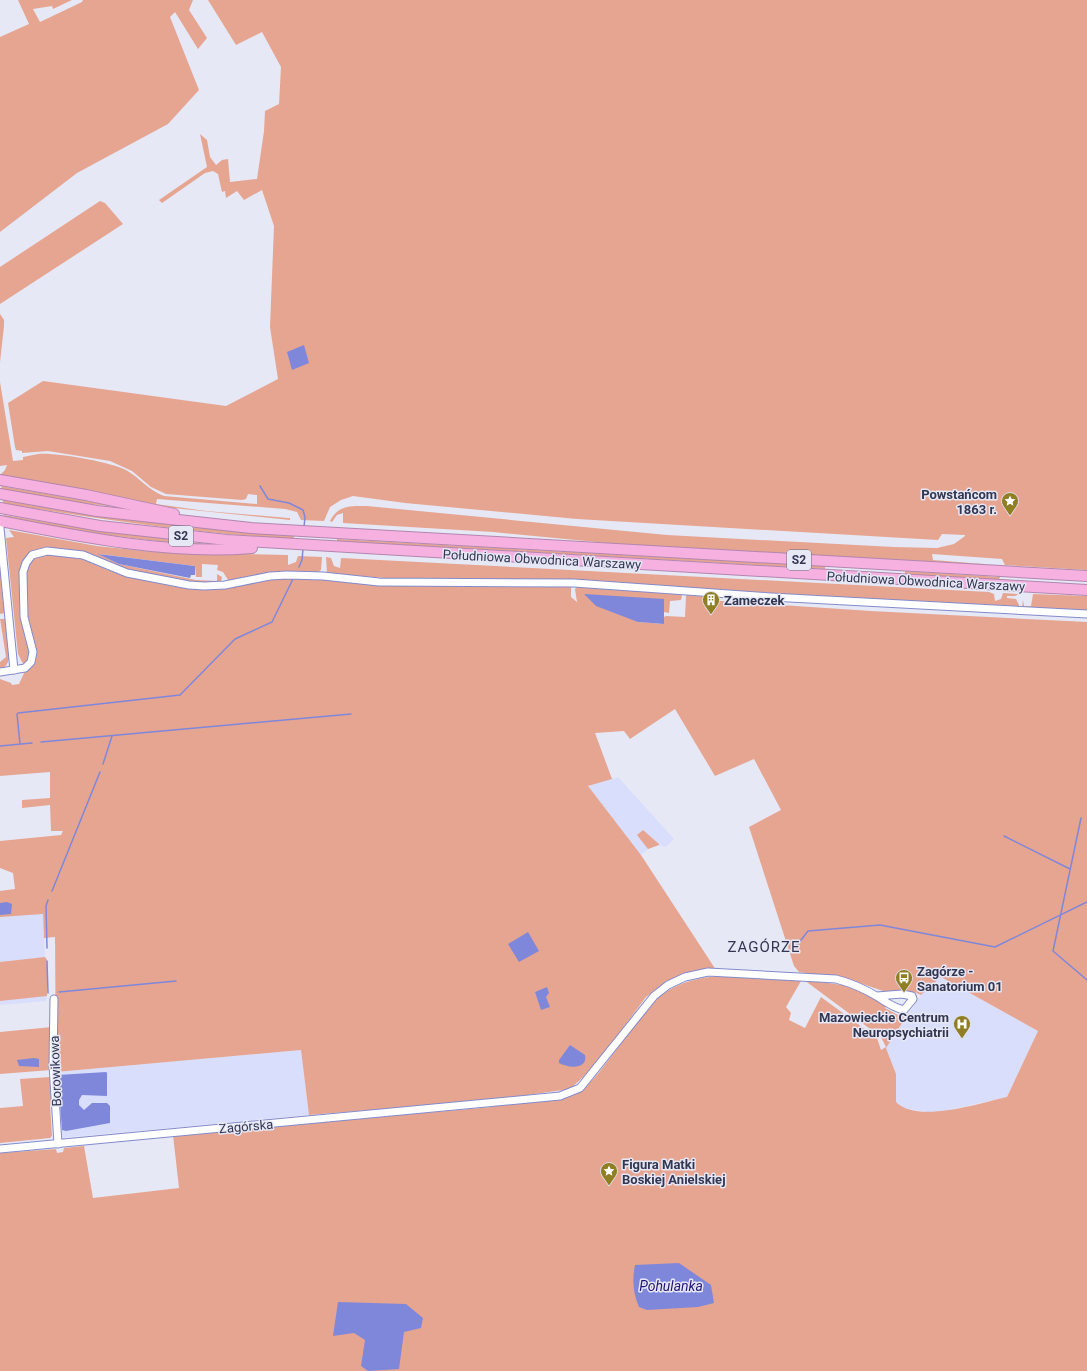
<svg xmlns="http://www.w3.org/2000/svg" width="1087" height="1371" font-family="Roboto,sans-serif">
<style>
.built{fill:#d9defd}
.green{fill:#e6a591}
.water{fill:#7f87db}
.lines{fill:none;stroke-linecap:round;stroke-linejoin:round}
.stream{stroke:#7f87db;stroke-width:1.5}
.minor-casing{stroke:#838bcb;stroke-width:9}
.highway-casing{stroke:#b286af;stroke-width:12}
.minor{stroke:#fff;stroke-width:7}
.highway{stroke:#f6b1e1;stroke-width:10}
.labels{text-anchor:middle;stroke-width:3;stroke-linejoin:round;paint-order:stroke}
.shield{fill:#e6e8f6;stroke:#696b82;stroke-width:1}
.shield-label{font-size:12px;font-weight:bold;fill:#333651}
.poi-label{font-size:13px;font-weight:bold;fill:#333651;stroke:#e6e8f6;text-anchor:start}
.street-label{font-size:13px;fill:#333651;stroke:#e6e8f6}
.water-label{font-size:14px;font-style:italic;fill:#221375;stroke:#e6e8f6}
.quarter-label{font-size:15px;letter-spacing:1px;fill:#333651;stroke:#e6e8f6}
</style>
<rect width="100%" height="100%" fill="#e6e8f6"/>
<g class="built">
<polygon points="618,777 674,839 666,847 659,845 648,849 641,855 588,786"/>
<polygon points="16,889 43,914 45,957 47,960 47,996 46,1001 0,1005 0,891"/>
<polygon points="941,977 1038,1031 1007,1097 935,1113 902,1108 896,1102 896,1074 886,1048 921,995"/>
<polygon points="301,1050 309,1115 59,1138 56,1072"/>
</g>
<g class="green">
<polygon points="18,0 72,0 53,9 52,6 33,9 40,22 82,2 83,0 193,0 189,10 207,38 198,49 175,12 170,17 199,90 168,124 77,173 0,232 0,37 29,24"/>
<path d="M208,0H1087V570L1005,565L1002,559L932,554L933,560L996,565L628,545L493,532L343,523V513L337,515L332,522L330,521C338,505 351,506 367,506L667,535L894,547L937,548L954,544L965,536V535L942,534L938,540L577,519L405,503L353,496L341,500L330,507L324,521L301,520L297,512L285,509L157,499L156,504L206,511L288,518H290V520L173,508L86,490L0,475L5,470L7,465L0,466V382L13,461L23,460V457C28,456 33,455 38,454C55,452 111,462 126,470C140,478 148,490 164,496L257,504V495L248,494L246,499L242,500L166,494L151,487L132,471L110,461L48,451L22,453V451L16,450L15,447L8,403L43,381L226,406L278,379L270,327L274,226L262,190L244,200L237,191L226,198L225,191L222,192L218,174L213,171L205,173L162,203L159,200L207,167L200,134L207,140L210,157L216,165L222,160L228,159L230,182L257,179L264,131L265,111L279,104L281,67L262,32L236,45Z"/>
<polygon points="100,201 105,203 123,224 0,304 0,267"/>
<polygon points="0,314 4,320 4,326 0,362"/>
<polygon points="1,486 127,508 81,503 2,489"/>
<path d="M3,500C100,518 196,529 294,536V539C196,533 100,520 3,503Z"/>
<path d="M4,515L83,528L212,545C142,542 74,530 5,518Z"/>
<path d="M9,530L97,546L154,552L288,555V565L296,562L298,556L322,557L321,570L316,574C281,571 265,573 232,581L228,580L223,572L217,570L218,565L202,564V577H196L195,566L99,554L119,564L196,580L217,581V574L222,577L221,582L197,583L123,569L77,552L52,548H42L31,552L23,563L30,657L25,665L22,662L18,654L6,538L14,537Z"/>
<polygon points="337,539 825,566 825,569 337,541"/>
<path d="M45,554L77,557L113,572L187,586L266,578L568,586L571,587V597L577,602L575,589L578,586L680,593L682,596L681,600L670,601L669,613L664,612V599L638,622L664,624V617L666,616L685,617L686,596L688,593L706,595V600L871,611L1087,622V1371H0V1153L56,1149L57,1153L63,1152L64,1148L84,1146L93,1198L179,1188L173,1135L492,1107L497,1105L569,1097C590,1088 602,1068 616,1050C626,1036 636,1019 649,1006C688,964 748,977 799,980L801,981L786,1007L791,1013L789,1020L805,1028L821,997L877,1038L881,1050L886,1047L881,1037L804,980L851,986L887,1004L885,1008L898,1015L900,1011L908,1014L886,1048L896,1074V1102C917,1124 980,1103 1007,1097L1038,1031L941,977L921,995L914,992H886L848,979L799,972L794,966L749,827L781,810L754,759L715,776L675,709L630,739L624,731L595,733L612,779L588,786L641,855L716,970L692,971L670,980L646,997L594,1067L570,1089L493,1100L309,1115L301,1050L56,1072L55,937L44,938L43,914L0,917V891L15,889L13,873L0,868V841L61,835L63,831H51L50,805L22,808V800L50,798V772L0,776V679L11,683L12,685L19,684L25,671L32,665C30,644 18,576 31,561C34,557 40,555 45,554Z"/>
<polygon points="326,557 331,558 334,566 340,568 341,558 989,592 994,594 995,601 1001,599 1003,593 1019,594 1015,596 1007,596 1007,598 1016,599 1019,605 1019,607 936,605 640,584 407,580 327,573"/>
<polygon points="0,559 5,613 0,614"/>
<polygon points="905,571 1000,577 999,580 905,574"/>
<polygon points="1033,594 1087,596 1087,611 1022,608 1023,600 1024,606 1031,606"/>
<path d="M0,619H6C7,633 17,664 0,670V662L6,657Z"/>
<polygon points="643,830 659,844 659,845 648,849 637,835"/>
<polygon points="45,957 47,960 47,996 0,1001 0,962"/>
<polygon points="52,1027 51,1070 0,1074 0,1032"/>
<polygon points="50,1077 52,1105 50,1105 52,1136 50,1138 0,1143 0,1108 23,1106 20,1079"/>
</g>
<g class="water">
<polygon points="304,345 309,363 292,370 287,352"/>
<polygon points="98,554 195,566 195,575 191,575 190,578 119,564"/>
<polygon points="584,594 664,599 664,624 638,622 596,606"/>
<polygon points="7,902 12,904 11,914 0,915 0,903"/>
<polygon points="528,932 539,951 519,962 508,944"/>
<polygon points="547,987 549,993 546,997 550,1007 541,1010 535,992"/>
<path d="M570,1045L585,1055C588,1070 568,1068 559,1063V1060Z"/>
<polygon points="34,1058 39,1059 39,1067 19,1066 17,1060"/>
<polygon points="106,1072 107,1073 107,1096 82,1095 79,1100 79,1105 84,1110 92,1103 107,1103 110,1106 110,1123 66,1131 62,1130 58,1075"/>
<path d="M679,1263L711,1285L714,1303L698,1307L647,1310L639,1307C633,1293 632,1280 635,1265Z"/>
<polygon points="338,1302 406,1304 423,1318 421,1328 404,1332 399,1369 368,1371 361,1366 365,1340 354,1333 333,1336"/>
</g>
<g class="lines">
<g class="stream">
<polyline points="260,486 268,499 289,503 303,510 305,517 304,527"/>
<polyline points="299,567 302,560 303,549"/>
<polyline points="41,742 351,714"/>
<polyline points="20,744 17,714 18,713 180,695 235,639 272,622 293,579"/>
<polyline points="0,746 32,743"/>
<polyline points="103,764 112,736"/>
<polyline points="1081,818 1053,951 1087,980"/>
<polyline points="1004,836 1070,869"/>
<polyline points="52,891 100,772"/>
<polyline points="47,948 46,906 48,900"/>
<polyline points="794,949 808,931 880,925 995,947 1087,902"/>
<polyline points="47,961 48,993"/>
<polyline points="59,992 176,981"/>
</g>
<defs>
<g id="minor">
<polyline points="0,528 14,670"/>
<polyline points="0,672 25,668 31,662 33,652 24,617 23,572 26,563 32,555 47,551 83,555 127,573 189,585 204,586 225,585 270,576 287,575 323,576 379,582 574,583 771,597 1087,614"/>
<polyline points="54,999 53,1065 58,1144"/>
<path d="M0,1149L560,1096L580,1088L654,996L668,985L685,977L708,972L836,979C851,983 865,989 878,997C886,1002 894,1008 904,1010L913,999L912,996L902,994L877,996"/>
</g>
<g id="highway">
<polyline points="0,480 86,495 174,514"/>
<polyline points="0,494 97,511 251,528 1087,576"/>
<polyline points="0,508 100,526 227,540 1087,590"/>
<path d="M0,521C80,537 171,555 252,548"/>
</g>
</defs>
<use href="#minor" class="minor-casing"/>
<use href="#highway" class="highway-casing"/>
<use href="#minor" class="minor"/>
<use href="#highway" class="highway"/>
</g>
<defs>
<symbol id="sight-pin" viewBox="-11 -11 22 30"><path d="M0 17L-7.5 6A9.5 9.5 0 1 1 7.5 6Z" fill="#8f7e24" stroke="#e6e8f6"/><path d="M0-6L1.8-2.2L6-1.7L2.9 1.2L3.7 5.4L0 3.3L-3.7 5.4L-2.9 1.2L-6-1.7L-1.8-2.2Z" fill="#fff"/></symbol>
<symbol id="building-pin" viewBox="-11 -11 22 30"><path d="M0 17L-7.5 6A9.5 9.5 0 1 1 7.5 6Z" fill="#8f7e24" stroke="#e6e8f6"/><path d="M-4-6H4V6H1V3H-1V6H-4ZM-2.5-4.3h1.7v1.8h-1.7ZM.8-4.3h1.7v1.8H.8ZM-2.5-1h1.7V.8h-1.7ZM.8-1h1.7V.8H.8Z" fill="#fff"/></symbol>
<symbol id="bus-pin" viewBox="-11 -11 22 30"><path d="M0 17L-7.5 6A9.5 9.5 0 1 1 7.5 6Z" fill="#8f7e24" stroke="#e6e8f6"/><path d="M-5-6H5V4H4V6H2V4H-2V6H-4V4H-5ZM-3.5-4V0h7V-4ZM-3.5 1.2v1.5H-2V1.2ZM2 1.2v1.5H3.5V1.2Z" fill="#fff"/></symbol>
<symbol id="hospital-pin" viewBox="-11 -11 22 30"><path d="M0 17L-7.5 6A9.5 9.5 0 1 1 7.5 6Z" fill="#8f7e24" stroke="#e6e8f6"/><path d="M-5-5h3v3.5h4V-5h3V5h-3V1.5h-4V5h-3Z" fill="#fff"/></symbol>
</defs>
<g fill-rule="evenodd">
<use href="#sight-pin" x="1000" y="491" width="20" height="27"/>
<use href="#building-pin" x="701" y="590" width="20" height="27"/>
<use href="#bus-pin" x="894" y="968" width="20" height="27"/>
<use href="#hospital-pin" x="952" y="1014" width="20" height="27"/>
<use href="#sight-pin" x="599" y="1161" width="20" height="27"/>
</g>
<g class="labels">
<g class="shield">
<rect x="169" y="526" width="24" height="20" rx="3"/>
<rect x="787" y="550" width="24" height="20" rx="3"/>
</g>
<g class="shield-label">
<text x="181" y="540">S2</text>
<text x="799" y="564">S2</text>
</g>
<g class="poi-label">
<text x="997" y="499" text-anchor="end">Powstańcom<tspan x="997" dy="15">1863 r.</tspan></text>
<text x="724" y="605">Zameczek</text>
<text x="917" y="976">Zagórze -<tspan x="917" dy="15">Sanatorium 01</tspan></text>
<text x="949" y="1022" text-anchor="end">Mazowieckie Centrum<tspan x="949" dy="15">Neuropsychiatrii</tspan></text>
<text x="622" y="1169">Figura Matki<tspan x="622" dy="15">Boskiej Anielskiej</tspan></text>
</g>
<g class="street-label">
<text transform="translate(542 559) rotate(3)" y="5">Południowa Obwodnica Warszawy</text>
<text transform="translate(926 581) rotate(3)" y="5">Południowa Obwodnica Warszawy</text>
<text transform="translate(55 1071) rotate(-92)" y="5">Borowikowa</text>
<text transform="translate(246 1126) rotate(-5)" y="5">Zagórska</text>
</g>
<g class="water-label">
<text x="671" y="1291">Pohulanka</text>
</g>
<g class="quarter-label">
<text x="764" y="952">ZAGÓRZE</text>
</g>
</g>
</svg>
